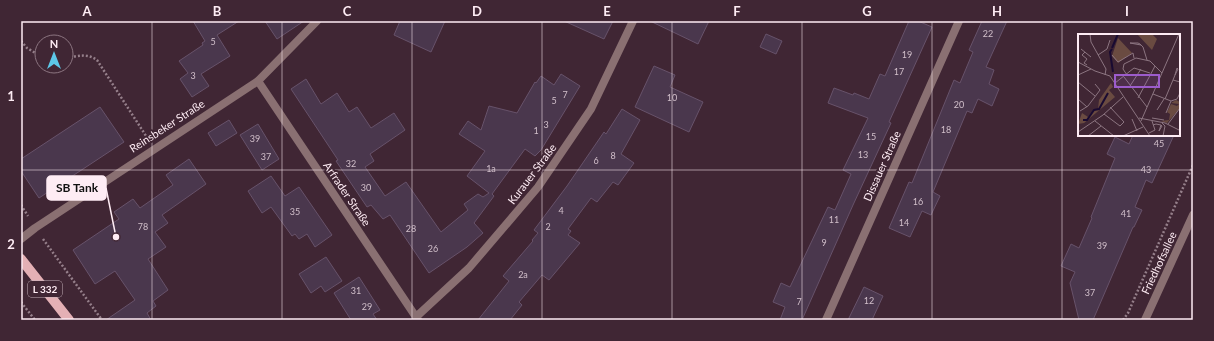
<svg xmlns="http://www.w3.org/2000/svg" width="1214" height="341" font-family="Lato,sans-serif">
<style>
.building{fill:#4a374d;stroke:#67526a}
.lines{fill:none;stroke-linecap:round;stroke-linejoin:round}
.path{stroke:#957f8a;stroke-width:2.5;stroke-dasharray:2 2;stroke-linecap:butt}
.minor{stroke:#8a7072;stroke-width:8}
.tertiary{stroke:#8a7072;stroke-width:8}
.primary{stroke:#e4b0b5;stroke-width:10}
.grid{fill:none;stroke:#feecf4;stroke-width:1;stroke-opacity:0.55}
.labels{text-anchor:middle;stroke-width:4;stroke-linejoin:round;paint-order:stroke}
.number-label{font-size:9px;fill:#d1bfca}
.shield{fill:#402634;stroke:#c5b1ba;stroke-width:1}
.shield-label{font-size:10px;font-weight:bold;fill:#feecf4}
.street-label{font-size:11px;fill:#feecf4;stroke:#402634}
.inset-river{fill:none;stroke:#190a31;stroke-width:2}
.inset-road{fill:none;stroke:#8c7581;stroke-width:1}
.view{fill:#9c5ccc;fill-opacity:0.15;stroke:#9c5ccc;stroke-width:2}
.inset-edge{fill:none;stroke:#feecf4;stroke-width:2}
.leader{fill:none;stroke:#feecf4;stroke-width:1.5}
.callout-dot{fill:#feecf4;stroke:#402634;stroke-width:1.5}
.callout{fill:#feecf4;stroke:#feecf4;stroke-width:1.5}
.callout-label{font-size:12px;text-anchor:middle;font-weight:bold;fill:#111}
.neatline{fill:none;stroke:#feecf4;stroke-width:1.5}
.grid-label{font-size:13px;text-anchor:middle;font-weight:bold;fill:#feecf4}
</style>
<rect width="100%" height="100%" fill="#402634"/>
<g class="building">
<polygon points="193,21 239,21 217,35 230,56 201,74 209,86 192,97 180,79 188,73 179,61 203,45 202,43 205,41"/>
<polygon points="265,21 304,21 277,39"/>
<polygon points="400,21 445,21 431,52 394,35"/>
<polygon points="564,21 613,21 604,39"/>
<polygon points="650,21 709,21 698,44"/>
<polygon points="909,21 918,21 932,27 889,122 891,123 853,205 802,320 780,320 785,307 773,302 781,283 790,287 828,207 835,210 851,174 843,170 868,118 828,103 834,88 853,95 854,93 869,99 880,74 885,76"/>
<polygon points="982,21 1007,21 986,67 994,70 989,84 999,89 992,106 978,99 972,113 967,111 933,192 940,196 931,215 922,211 910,237 889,228 909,182 912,183 954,80 960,83 973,52 969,50"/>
<polygon points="766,34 782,41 776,54 760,47"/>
<polygon points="654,66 675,75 670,87 703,102 689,132 635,107"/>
<polygon points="561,74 580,86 541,150 535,156 525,149 492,194 494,196 474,223 483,233 467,247 429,273 390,215 383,219 371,205 367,207 336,161 338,160 291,89 306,79 321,104 337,93 349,112 357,107 371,128 394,113 405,130 370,154 374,161 365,167 385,196 406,182 441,232 468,210 464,204 478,194 483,197 489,193 467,176 485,151 459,134 468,121 481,130 489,106 517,113 535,82 536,83 541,76 554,85"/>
<polygon points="100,107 124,142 39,198 21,171 21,159"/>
<polygon points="622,109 640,120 621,154 634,163 618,185 613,182 597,202 591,198 568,229 571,231 568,235 580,243 549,280 542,275 519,302 522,305 510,320 478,320 509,281 503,276 533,241 532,240 538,233 534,230 567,186 604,132 606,134"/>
<polygon points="229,120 237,133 216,146 208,133"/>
<polygon points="258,124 279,159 262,170 240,135"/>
<polygon points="1133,135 1174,135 1152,183 1146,180 1135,207 1142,210 1134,227 1133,227 1093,320 1079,320 1070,283 1075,272 1061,266 1071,244 1079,248 1092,218 1091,217 1115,158 1107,154 1115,137 1129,144"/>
<polygon points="189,159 206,184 162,215 168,223 155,232 166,247 148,259 168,290 153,301 156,306 147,313 151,320 106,320 135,300 115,271 95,284 73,250 119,219 114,212 133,199 140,208 173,185 166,175"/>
<polygon points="271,176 285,196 299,187 332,235 315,247 307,234 299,239 295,234 292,236 271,207 262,213 248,191"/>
<polygon points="326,257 342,281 325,292 321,286 311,293 299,274"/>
<polygon points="359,277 380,310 373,314 377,320 351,320 334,293"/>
<polygon points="864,287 883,296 872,320 848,320"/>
</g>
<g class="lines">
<g class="path">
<polyline points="21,41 27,48 42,57"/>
<path d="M66,58C78,56 87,53 97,60L148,139"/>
<polyline points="21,205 28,216"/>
<polyline points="43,239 102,320"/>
<polyline points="21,302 35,320"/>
<polyline points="1123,320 1128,313 1193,165"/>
</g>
<g class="minor">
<polyline points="258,81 418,320"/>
<polyline points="21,239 35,228 258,81 317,21"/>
<polyline points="416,317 469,268 538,187 591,109 633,21"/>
<polyline points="826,320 959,21"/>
</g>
<polyline class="tertiary" points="1145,320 1193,215"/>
<polyline class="primary" points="21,259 69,320"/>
</g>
<path class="grid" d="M152,21V320M282,21V320M412,21V320M542,21V320M672,21V320M802,21V320M932,21V320M1062,21V320M21,170H1193"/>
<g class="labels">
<g class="number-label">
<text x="988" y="37">22</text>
<text x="213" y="45">5</text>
<text x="907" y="58">19</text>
<text x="899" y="75">17</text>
<text x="193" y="79">3</text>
<text x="565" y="98">7</text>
<text x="672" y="101">10</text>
<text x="554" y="104">5</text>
<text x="959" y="108">20</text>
<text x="546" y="128">3</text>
<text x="946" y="133">18</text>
<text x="536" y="134">1</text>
<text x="871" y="140">15</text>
<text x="255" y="142">39</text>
<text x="1159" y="147">45</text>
<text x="863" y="158">13</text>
<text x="613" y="159">8</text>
<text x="266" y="160">37</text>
<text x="596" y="164">6</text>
<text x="351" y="167">32</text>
<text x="491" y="172">1a</text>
<text x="1146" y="173">43</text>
<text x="366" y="191">30</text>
<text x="918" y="205">16</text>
<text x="561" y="214">4</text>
<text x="295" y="215">35</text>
<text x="1126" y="217">41</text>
<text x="834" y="223">11</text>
<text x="904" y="226">14</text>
<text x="143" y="230">78</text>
<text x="548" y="230">2</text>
<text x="411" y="232">28</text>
<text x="824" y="246">9</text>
<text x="1102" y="249">39</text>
<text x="433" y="252">26</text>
<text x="523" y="278">2a</text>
<text x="356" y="294">31</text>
<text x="1090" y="296">37</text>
<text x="869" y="304">12</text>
<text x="799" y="305">7</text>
<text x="367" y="310">29</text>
</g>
<rect class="shield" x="28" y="281" width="34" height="16" rx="3"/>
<g class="shield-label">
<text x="45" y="293">L 332</text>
</g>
<g class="street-label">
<text transform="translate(167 126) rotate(-33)" y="4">Reinsbeker Straße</text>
<text transform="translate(882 166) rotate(-66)" y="4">Dissauer Straße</text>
<text transform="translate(532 174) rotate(-53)" y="4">Kurauer Straße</text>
<text transform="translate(347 194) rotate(56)" y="4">Arfrader Straße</text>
<text transform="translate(1159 263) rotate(-65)" y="4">Friedhofsallee</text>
</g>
</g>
<g transform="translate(1078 34)">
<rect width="102" height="102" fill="#402634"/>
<path d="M59,0H74L79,5L74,16ZM40,4L54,19L40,29L34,22ZM33,49L35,53L31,56L37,63L6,89L0,90L4,79L10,83L16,75H20L21,66ZM98,66L102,68V74L89,89L83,87L91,86L92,80L89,78L93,70L99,72L101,70L93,69Z" fill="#6a4b41"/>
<path class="inset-river" d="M34,14L40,0M34,15L32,18L35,38M5,86H9L16,76L21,75L30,59"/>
<path class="inset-road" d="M12,0L13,8L28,35L27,41M63,11L52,9H60L62,10L65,13L69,26M3,15L13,23M7,18L4,21L9,25L6,29L9,31M20,21L29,15L32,6M34,21L40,28L55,19L56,24M0,28L17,37M17,37L32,42L72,102M0,41L13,35M49,41L45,35L46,30L58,24L72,27L84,39M46,43L69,73M95,46L97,41L100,35L99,34L97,41M0,48L17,62M37,49L56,34L72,39M52,52L63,35M75,60L93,67L99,65L102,59M60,64L77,32M0,65L9,73M87,65L95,46L102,48M32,73L46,88L42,92M79,76L86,65M2,77L10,72L22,56L17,50M88,79L93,67M26,80L42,92M61,84L87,89L101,96M74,84L86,86M54,85L59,97M17,87L36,102M63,87L101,0M84,89L87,92L85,102M90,90L102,74M75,91L78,90L83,91L84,92L81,97L83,91M0,98L25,81L45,63M71,99L77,96L74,87M10,102L23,92M45,102L65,93"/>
<path class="view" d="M37,41H81V53H37Z"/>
<rect width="102" height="102" class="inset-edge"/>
</g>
<path class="leader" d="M116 237L106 188"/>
<circle class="callout-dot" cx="116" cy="237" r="4"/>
<rect class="callout" x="47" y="176" width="59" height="24" rx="4"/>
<g class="callout-label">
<text x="77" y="192">SB Tank</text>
</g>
<rect width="1214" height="341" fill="none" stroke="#402634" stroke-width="44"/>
<g transform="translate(54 54)"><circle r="19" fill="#402634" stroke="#8c7581"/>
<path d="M0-3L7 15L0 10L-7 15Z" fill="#5dc7e8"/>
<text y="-6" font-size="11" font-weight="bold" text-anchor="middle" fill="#feecf4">N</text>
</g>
<rect x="22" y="22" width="1170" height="297" class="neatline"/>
<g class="grid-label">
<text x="87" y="16">A</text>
<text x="217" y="16">B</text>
<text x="347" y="16">C</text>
<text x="477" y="16">D</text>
<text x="607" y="16">E</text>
<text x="737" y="16">F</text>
<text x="867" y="16">G</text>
<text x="997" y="16">H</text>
<text x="1127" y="16">I</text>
<text x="11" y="101">1</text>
<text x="11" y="249">2</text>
</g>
</svg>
